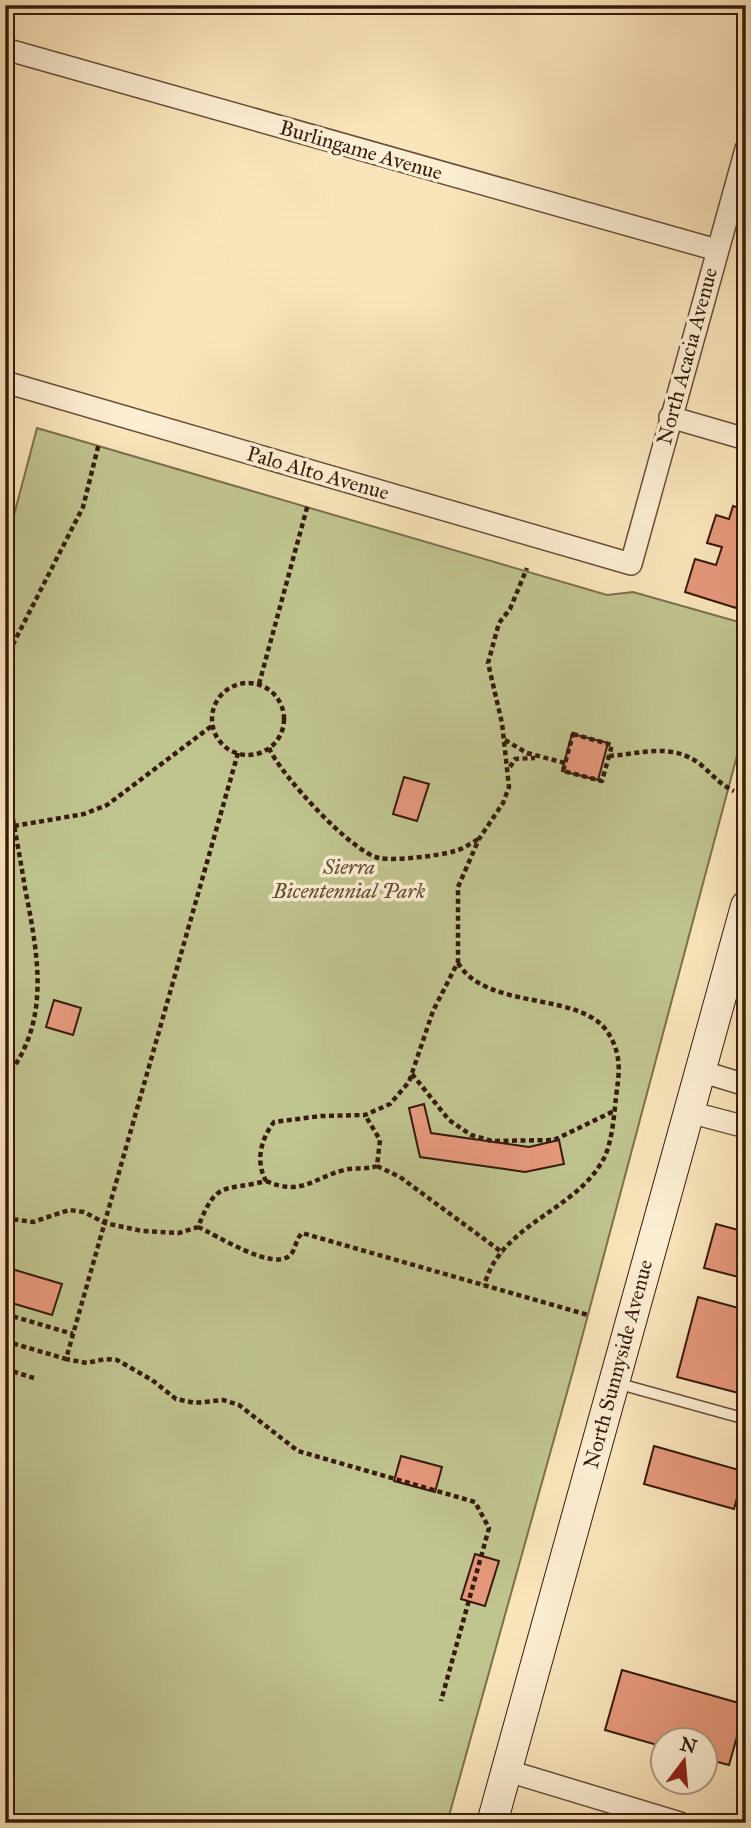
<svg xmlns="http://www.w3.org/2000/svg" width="751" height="1828" font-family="'IM FELL Great Primer',serif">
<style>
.green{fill:#c0c48f;stroke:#7b704e;stroke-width:2}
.building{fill:#e6997c;stroke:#361b0d;stroke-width:2}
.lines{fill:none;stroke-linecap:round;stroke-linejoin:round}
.service-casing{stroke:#674e38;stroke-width:13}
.minor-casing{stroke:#674e38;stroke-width:24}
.secondary-casing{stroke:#361b0d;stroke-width:32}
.path{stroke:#361b0d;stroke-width:4.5;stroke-dasharray:5 3.5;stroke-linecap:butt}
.service{stroke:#fceed3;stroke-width:10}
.minor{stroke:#fceed3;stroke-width:21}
.secondary{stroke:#fceed3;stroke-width:30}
.labels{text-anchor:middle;stroke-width:7;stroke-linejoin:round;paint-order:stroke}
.street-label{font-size:21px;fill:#361b0d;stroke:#fceed3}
.park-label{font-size:21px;font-style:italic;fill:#5f4e34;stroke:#fceed3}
</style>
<rect width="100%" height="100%" fill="#fae5bb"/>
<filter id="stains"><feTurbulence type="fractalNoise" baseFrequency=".00286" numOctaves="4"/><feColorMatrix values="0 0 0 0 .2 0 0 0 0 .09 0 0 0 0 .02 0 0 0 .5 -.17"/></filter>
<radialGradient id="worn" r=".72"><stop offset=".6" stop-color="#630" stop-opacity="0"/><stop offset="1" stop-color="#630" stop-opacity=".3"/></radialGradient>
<polygon class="green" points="37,428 607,595 633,592 746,624 746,722 573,1371 447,1823 5,1823 5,549"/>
<g class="building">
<polygon points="733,506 746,510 746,578 736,608 685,592 695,559 716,565 722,547 707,543 716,515 729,519"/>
<polygon points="572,734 608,743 598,780 562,771"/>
<polygon points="404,777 429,784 417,821 393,814"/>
<polygon points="54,1000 81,1008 73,1035 46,1027"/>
<polygon points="424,1104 431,1133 529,1147 559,1140 564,1164 525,1172 420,1157 409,1108"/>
<polygon points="716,1224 746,1232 746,1279 704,1268"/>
<polygon points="5,1267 62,1284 52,1315 5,1301"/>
<polygon points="698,1297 746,1310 746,1395 677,1377"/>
<polygon points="654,1446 746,1472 746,1500 737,1498 734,1509 644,1484"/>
<polygon points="401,1456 442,1467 435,1492 394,1481"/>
<polygon points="475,1554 499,1561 485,1606 461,1599"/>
<polygon points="622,1670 746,1705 729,1765 706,1759 706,1741 664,1741 664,1747 605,1730"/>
</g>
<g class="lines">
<defs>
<polyline id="service" points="616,1383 746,1419"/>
<g id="minor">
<polyline points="5,49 717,250"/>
<polyline points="5,382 631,564 746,149"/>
<polyline points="670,417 746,439"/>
<polyline points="700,1071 746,1085"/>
<polyline points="689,1112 746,1127"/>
<polyline points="505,1770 680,1823"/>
</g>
<polyline id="secondary" points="492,1823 746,906"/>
</defs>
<use href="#service" class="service-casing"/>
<use href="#minor" class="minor-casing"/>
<use href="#secondary" class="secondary-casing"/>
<g class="path">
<polyline points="5,660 83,507 99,443"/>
<circle cx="248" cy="719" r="36"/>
<polyline points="259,684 308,504"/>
<polygon points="573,734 612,745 602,781 563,771"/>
<polyline points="505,740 527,753 565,763"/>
<path d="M269,748C280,774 351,852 379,858C394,861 439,856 455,851C463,849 471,843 479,839"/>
<polyline points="238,753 66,1359 87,1363 105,1359 117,1360 152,1380 176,1399 195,1403 223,1400 239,1405 298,1451 475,1502 489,1528 441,1701"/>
<path d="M609,756C641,754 671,742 700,764C712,774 719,784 734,791"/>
<polyline points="510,767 515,759 535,758"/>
<path d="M5,777C12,814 19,851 25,888C38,955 52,1022 5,1079"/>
<polyline points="14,826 84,814 107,805 213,725"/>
<path d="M458,963C488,1013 585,989 610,1036C622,1057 619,1074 616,1097C614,1116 612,1144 603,1160C579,1204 522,1219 495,1261C490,1268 487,1277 484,1285"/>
<polyline points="412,1074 449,1120 471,1135 492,1141 554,1140 614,1111"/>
<polyline points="377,1166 400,1177 503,1253"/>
<path d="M266,1181C302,1196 311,1179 344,1170C355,1167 366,1170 377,1166L380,1140L365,1115"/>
<path d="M5,1218L33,1222L69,1210L84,1212L105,1223L142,1231L179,1233L198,1227C217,1179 223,1192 266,1181C255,1161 261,1139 274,1122L321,1116L365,1115L390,1104L409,1082L433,1011L458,962V887L479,839L503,803L509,787L502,723L488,663L499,623L510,609L527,568"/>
<path d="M198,1227C215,1234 277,1275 292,1253C296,1246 296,1240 302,1233L309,1235L588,1315"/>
<polyline points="5,1314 73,1334"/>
<polyline points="5,1341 66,1359"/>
<polyline points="5,1369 34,1378"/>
</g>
<use href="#service" class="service"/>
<use href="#minor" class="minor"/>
<use href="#secondary" class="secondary"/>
</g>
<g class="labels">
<g class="street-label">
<text transform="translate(361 150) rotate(16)" y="7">Burlingame Avenue</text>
<text transform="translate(687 356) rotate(-75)" y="7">North Acacia Avenue</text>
<text transform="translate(318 473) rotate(16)" y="7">Palo Alto Avenue</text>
<text transform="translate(618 1364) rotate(-75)" y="7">North Sunnyside Avenue</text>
</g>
<g class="park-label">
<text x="349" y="874">Sierra<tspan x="349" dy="24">Bicentennial Park</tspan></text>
</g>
</g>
<rect width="751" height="1828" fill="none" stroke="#fae5bb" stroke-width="28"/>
<rect x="7" y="7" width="737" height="1814" fill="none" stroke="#361b0d" stroke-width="3.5"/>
<rect x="14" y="14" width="723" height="1800" fill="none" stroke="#361b0d" stroke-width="2"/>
<g transform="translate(684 1761) rotate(16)"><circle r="33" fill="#fceed3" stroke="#ad9a84" stroke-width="2"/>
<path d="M0-5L12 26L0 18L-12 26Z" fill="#8f2418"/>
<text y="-10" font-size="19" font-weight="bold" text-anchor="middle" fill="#361b0d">N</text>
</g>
<rect width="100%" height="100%" filter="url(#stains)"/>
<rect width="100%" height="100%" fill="url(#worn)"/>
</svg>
